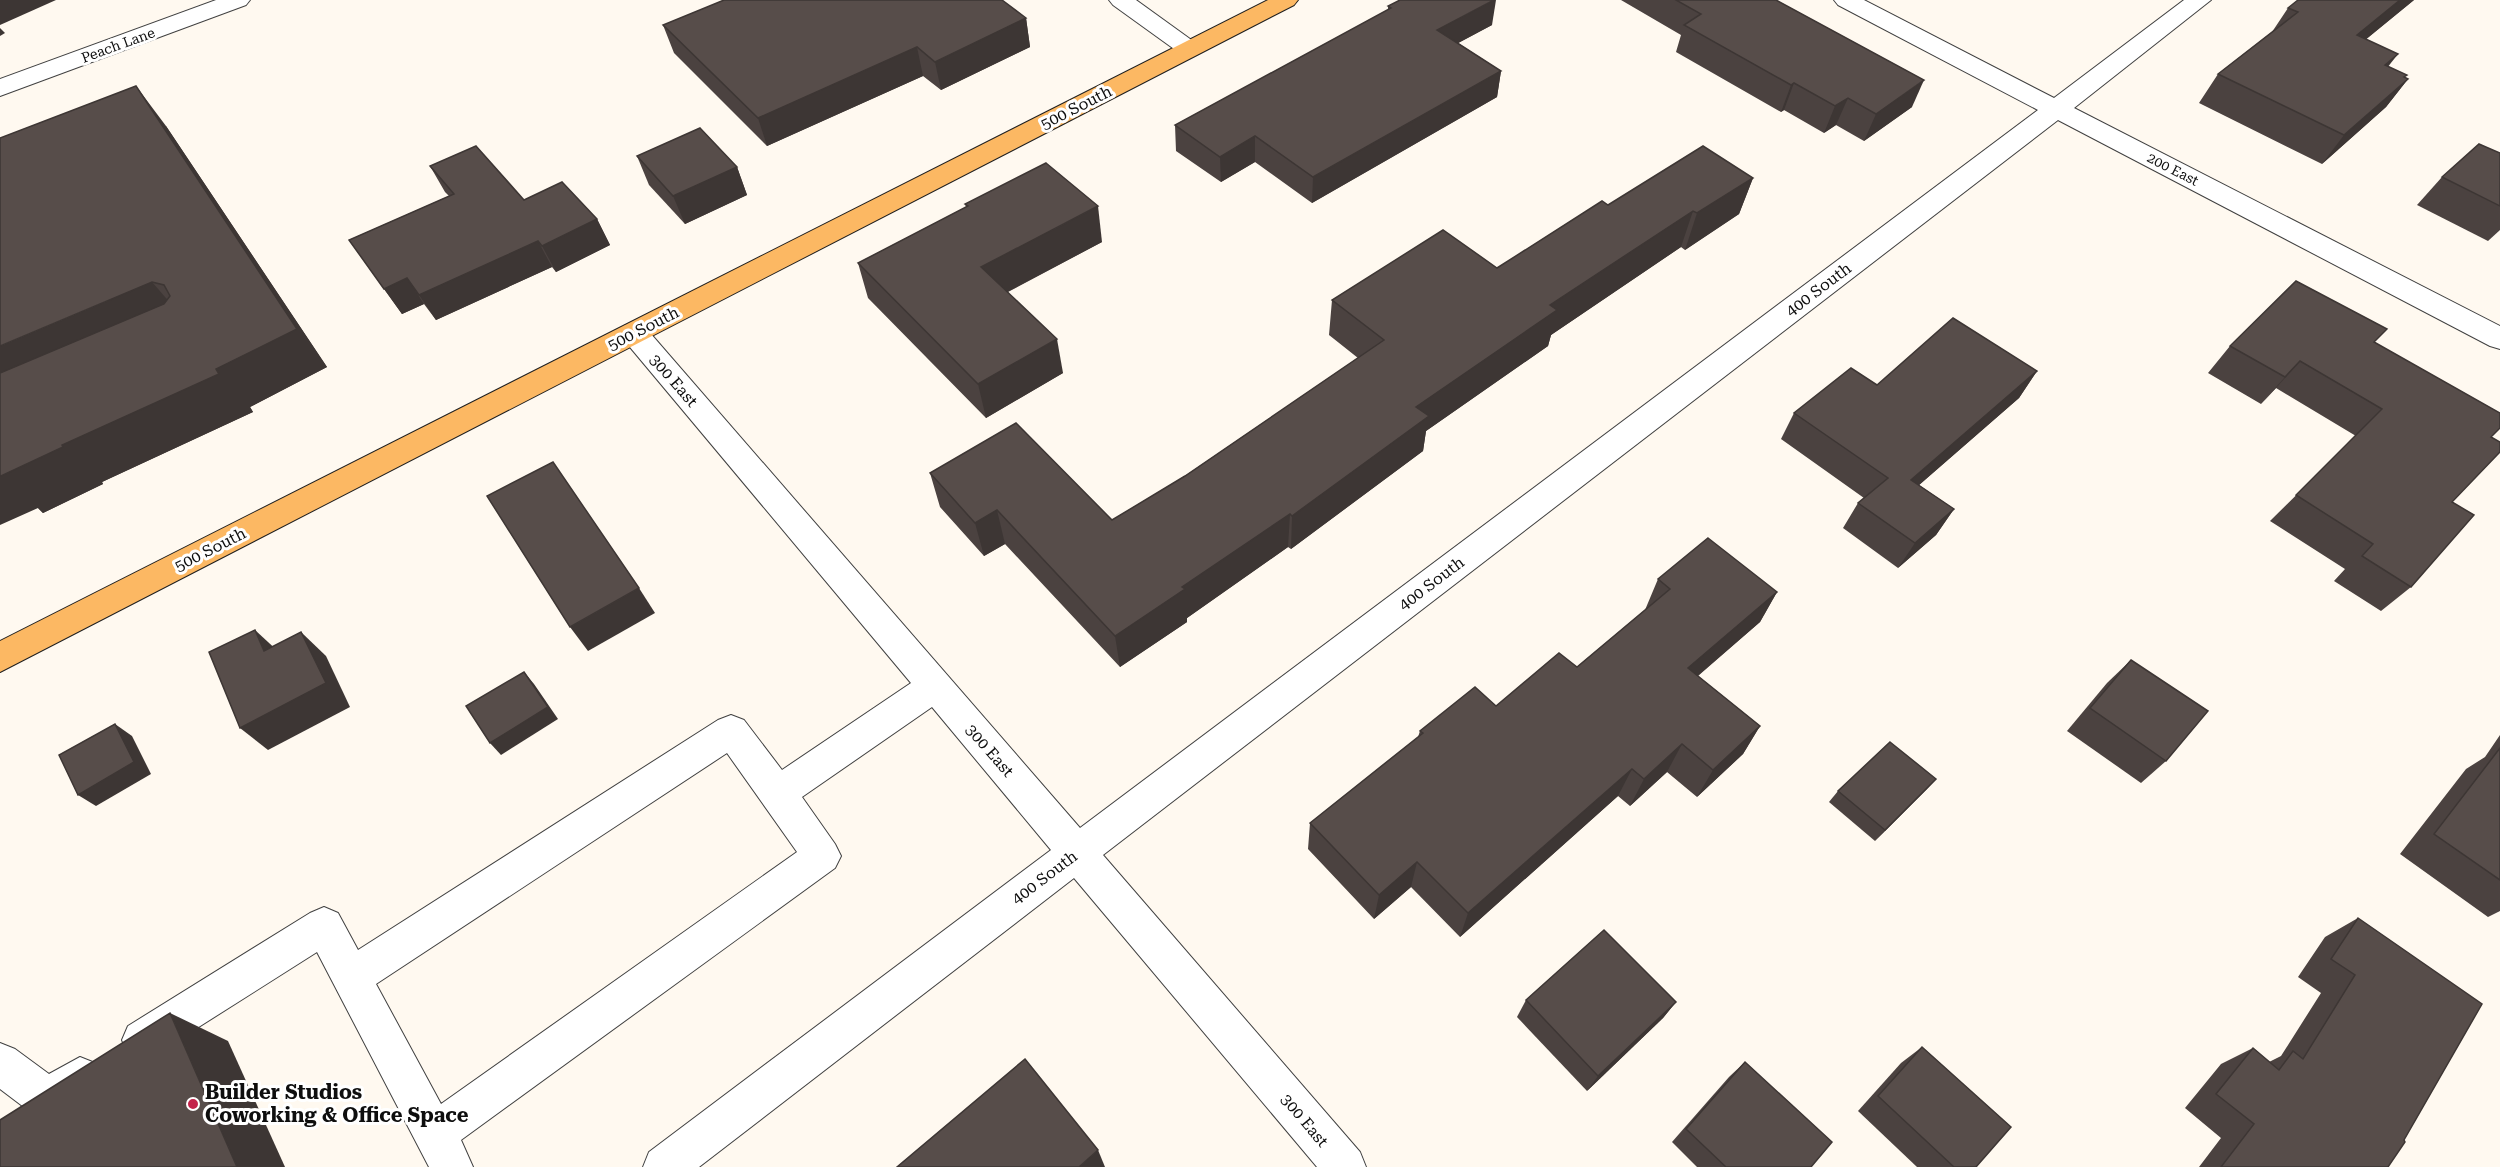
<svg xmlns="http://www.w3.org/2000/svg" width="2500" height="1167" font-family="'Roboto Serif',serif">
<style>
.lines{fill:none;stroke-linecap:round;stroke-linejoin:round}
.minor-casing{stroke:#414141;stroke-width:2}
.major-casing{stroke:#1f1f1f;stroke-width:2}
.minor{fill:#fff;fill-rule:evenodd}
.major{fill:#fcb863;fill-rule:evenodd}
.wall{fill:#4b4240}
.shaded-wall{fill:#3d3634}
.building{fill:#574d4a;stroke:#3d3634;stroke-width:1.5}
.poi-dot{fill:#c3224a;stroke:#fff;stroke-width:2}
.labels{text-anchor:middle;stroke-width:6;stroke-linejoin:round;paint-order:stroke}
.far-street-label{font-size:14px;fill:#0e0e0e;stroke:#fff}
.street-label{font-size:16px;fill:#0e0e0e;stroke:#fff}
.near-poi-label{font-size:20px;font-weight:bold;fill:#0e0e0e;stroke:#fff;text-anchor:start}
</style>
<rect width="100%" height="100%" fill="#fff9f0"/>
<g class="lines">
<defs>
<g id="minor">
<polygon points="216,0 250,0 246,5 0,96 0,79"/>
<polygon points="1109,0 1136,0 1197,44 1201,49 1197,54 1189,56 1181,54 1113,5"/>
<path d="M1834,0H1864L2054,98L2184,0H2211L2074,108L2500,326V349L2490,346L2058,120L1103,855L1360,1152L1366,1167H1317L1074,878L699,1167H643L649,1152L1051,850L932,707L802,797L835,844L841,856L835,868L461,1140L473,1167H429L317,952L156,1054L142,1060L128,1054L122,1040L128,1026L310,913L324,907L338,913L358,950L718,720L731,715L744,720L782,770L911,683L624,340L620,333L624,326L634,323L644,326L1080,828L2038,110L1838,5ZM727,753L797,852L441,1104L376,984Z"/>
<polygon points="0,1043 15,1049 49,1074 80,1057 95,1063 101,1078 95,1093 63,1114 48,1120 33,1114 0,1089"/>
</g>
<polygon id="major" points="1268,0 1298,0 1294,5 0,672 0,641"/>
</defs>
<use href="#minor" class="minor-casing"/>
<use href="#major" class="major-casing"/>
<use href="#minor" class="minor"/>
<use href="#major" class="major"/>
</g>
<g class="wall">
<polygon points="1621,0 1776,0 1912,107 1864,141 1836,125 1824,133 1784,110 1781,112 1676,52 1681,35"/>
<polygon points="2414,0 2366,39 2388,67 2408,79 2386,107 2322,164 2199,103 2218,74 2272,32 2288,8"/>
<polygon points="1388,6 1492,25 1458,43 1501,71 1497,97 1312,203 1255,162 1221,182 1176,151 1175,125 1388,10"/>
<polygon points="1026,18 1030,47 941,90 923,76 767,146 674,53 663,25"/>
<polygon points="166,126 327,367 250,407 253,412 102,482 103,484 43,513 38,508"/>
<polygon points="2500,153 2500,230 2488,241 2417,205 2442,177"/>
<polygon points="637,156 737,167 747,195 685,224 649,185"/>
<polygon points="430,166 524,200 597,219 610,245 556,272 552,267 436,320 424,304 402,314 349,240 449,196 445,192"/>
<polygon points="1753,178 1739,214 1685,250 1681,247 1551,335 1548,346 1426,431 1423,451 1291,549 1288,547 1187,618 1187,622 1120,667 1005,544 984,556 940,507 930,473 1112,520 1185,476 1358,358 1329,335 1332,300 1497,268 1608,205"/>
<polygon points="965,204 1102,242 1008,292 1063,373 986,418 868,298 858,263 966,207"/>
<polygon points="2375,342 2491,437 2452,502 2411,587 2381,611 2334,581 2345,569 2270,521 2356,436 2276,388 2261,404 2208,373 2230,346"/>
<polygon points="2037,371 2019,398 1919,485 1954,509 1936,535 1898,568 1843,528 1858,503 1864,498 1781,439 1794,413 1877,385"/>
<polygon points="1658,579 1777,592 1760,622 1698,676 1760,726 1743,754 1697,797 1667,772 1630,806 1618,796 1460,937 1411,887 1374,919 1308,849 1310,823 1418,737 1420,731 1496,706 1577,667 1645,610"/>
<polygon points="2131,660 2166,761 2141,783 2067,731 2107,683"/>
<polygon points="2500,735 2500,911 2488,917 2400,854 2466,769 2485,757"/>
<polygon points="1936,779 1875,841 1829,802 1838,791"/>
<polygon points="2358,918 2388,1167 2199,1167 2221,1138 2185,1108 2221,1064 2253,1048 2269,1062 2281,1056 2321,993 2298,977 2325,937"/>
<polygon points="1526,1000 1676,1002 1663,1018 1587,1091 1517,1017"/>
<polygon points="1922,1047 1976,1167 1917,1167 1858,1111 1901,1063"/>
<polygon points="1745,1062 1811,1167 1697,1167 1672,1142 1729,1077"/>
</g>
<g class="shaded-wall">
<polygon points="0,0 56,0 0,25"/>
<polygon points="1494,0 1496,0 1492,25 1434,56 1437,30"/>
<polygon points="2400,0 2414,0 2336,64 2357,35"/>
<polygon points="1026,18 1030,47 941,90 935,62"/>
<polygon points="0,28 5,33 0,36"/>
<polygon points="917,47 923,76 767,146 758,118"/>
<polygon points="2398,54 2376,82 2385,65"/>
<polygon points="1501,71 1497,97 1312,203 1313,177"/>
<polygon points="2408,79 2386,107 2322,164 2344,135"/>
<polygon points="1924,80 1912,107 1864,141 1876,114"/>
<polygon points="1794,83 1784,110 1781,112 1791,85"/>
<polygon points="136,86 166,126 327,367 250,407 253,412 102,482 103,484 43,513 38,508 0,525 0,472 62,445 216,369"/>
<polygon points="1848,98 1836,125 1824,133 1835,106"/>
<polygon points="1255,136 1255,162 1221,182 1220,157"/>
<polygon points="737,167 747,195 685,224 673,196"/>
<polygon points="1753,178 1739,214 1685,250 1697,213"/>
<polygon points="1098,206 1102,242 988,302 981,267"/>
<polygon points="1693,211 1681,247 1551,335 1548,346 1426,431 1423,451 1291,549 1292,516 1416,407 1550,305"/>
<polygon points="597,219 610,245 556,272 542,246"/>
<polygon points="538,241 552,267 436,320 419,295"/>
<polygon points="407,278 424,304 402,314 384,289"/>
<polygon points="152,282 186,321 0,402 0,346"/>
<polygon points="1057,339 1063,373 986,418 978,384"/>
<polygon points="2300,361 2276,388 2261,404 2285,377"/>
<polygon points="2037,371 2019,398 1895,506 1911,480"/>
<polygon points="1954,509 1936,535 1898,568 1915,543"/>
<polygon points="997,510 1005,544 984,556 975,523"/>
<polygon points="1290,514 1288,547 1187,618 1187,622 1120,667 1115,636 1182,587"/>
<polygon points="639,588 655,613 588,651 570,627"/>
<polygon points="1777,592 1760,622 1673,697 1688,668"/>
<polygon points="255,630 281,654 264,651"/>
<polygon points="301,632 326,656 350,707 268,750 240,728"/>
<polygon points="524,672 534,684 558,719 501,755 490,743"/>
<polygon points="115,724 132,736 151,774 96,806 78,795"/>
<polygon points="1760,726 1743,754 1697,797 1713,770"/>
<polygon points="1682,744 1667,772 1630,806 1644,779"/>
<polygon points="1632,769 1618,796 1460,937 1468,913"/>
<polygon points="1936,779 1926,790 1875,841 1885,830"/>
<polygon points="1417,862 1411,887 1374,919 1379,895"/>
<polygon points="1676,1002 1663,1018 1587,1091 1598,1076"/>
<polygon points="170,1013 228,1041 285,1167 237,1167"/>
<polygon points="1098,1150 1105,1167 1079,1167"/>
</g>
<g class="building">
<polygon points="724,0 1002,0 1026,18 935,62 917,47 758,118 663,25"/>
<polygon points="1400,0 1494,0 1437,30 1501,71 1313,177 1255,136 1220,157 1175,125 1391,8 1388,6"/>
<polygon points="1676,0 1776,0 1924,80 1876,114 1848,98 1835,106 1794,83 1791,85 1684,25 1701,14"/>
<polygon points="2298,0 2400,0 2357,35 2398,54 2385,65 2407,75 2404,77 2408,79 2344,135 2218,74 2298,12 2288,8"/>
<polygon points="136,86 297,329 216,369 219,374 62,445 63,447 1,476 0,475 0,373 164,304 170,296 164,285 152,282 0,346 0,138"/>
<polygon points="700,128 737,167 673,196 637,156"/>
<polygon points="2479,144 2500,153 2500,206 2442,177"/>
<polygon points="476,146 524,200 562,182 597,219 542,246 538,241 419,295 407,278 384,289 349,240 454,194 430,166"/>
<polygon points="1703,146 1753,178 1697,213 1693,211 1550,305 1557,310 1416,407 1429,416 1292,516 1290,514 1182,587 1185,589 1115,636 997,510 975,523 930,473 1016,423 1112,520 1185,476 1384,340 1332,300 1443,230 1497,268 1602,201 1608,205"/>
<polygon points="1046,163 1098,206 981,267 1057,339 978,384 858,263 968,206 965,204"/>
<polygon points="2296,281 2387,329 2374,342 2500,413 2500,428 2491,437 2500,442 2500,452 2452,502 2474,515 2411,587 2362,556 2373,544 2296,495 2382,409 2300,361 2285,377 2230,346"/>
<polygon points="1953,318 2037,371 1911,480 1954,509 1915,543 1858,503 1888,478 1794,413 1851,368 1877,385"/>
<polygon points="553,462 639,588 570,627 487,496"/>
<polygon points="1708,538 1777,592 1688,668 1760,726 1713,770 1682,744 1644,779 1632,769 1468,913 1417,862 1379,895 1310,823 1423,733 1420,731 1475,687 1496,706 1559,653 1577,667 1670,589 1658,579"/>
<polygon points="255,630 264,651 301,632 326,683 240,728 209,652"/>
<polygon points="2131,660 2208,711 2166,761 2090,708"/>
<polygon points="524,672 548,707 490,743 466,706"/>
<polygon points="115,724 134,762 78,795 59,755"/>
<polygon points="1890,742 1936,779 1885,830 1838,791"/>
<polygon points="2500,748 2500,880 2434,834"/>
<polygon points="2358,918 2482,1004 2404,1140 2405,1142 2388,1167 2221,1167 2254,1124 2216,1094 2253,1048 2279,1070 2293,1051 2303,1059 2355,975 2331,959"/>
<polygon points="1604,930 1676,1002 1598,1076 1526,1000"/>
<polygon points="170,1013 237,1167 0,1167 0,1120"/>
<polygon points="1922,1047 2011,1127 1976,1167 1954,1167 1878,1096"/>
<polygon points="1025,1059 1098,1150 1079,1167 897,1167"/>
<polygon points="1745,1062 1832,1142 1811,1167 1726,1167 1686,1129"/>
</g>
<circle class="poi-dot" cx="193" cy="1104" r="6"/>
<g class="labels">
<g class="far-street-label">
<text transform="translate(118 45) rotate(-20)" y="5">Peach Lane</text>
<text transform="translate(2173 169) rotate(27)" y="5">200 East</text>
</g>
<g class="street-label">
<text transform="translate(1076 107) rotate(-27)" y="6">500 South</text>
<text transform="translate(1818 289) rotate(-37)" y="6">400 South</text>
<text transform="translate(643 328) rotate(-27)" y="6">500 South</text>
<text transform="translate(674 380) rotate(49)" y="6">300 East</text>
<text transform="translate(210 549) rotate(-27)" y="6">500 South</text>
<text transform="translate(1431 583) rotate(-37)" y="6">400 South</text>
<text transform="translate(990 750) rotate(49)" y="6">300 East</text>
<text transform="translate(1044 877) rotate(-37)" y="6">400 South</text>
<text transform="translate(1305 1120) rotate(50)" y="6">300 East</text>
</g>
<g class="near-poi-label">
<text x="205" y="1099">Builder Studios<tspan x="205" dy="23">Coworking &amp; Office Space</tspan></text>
</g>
</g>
</svg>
